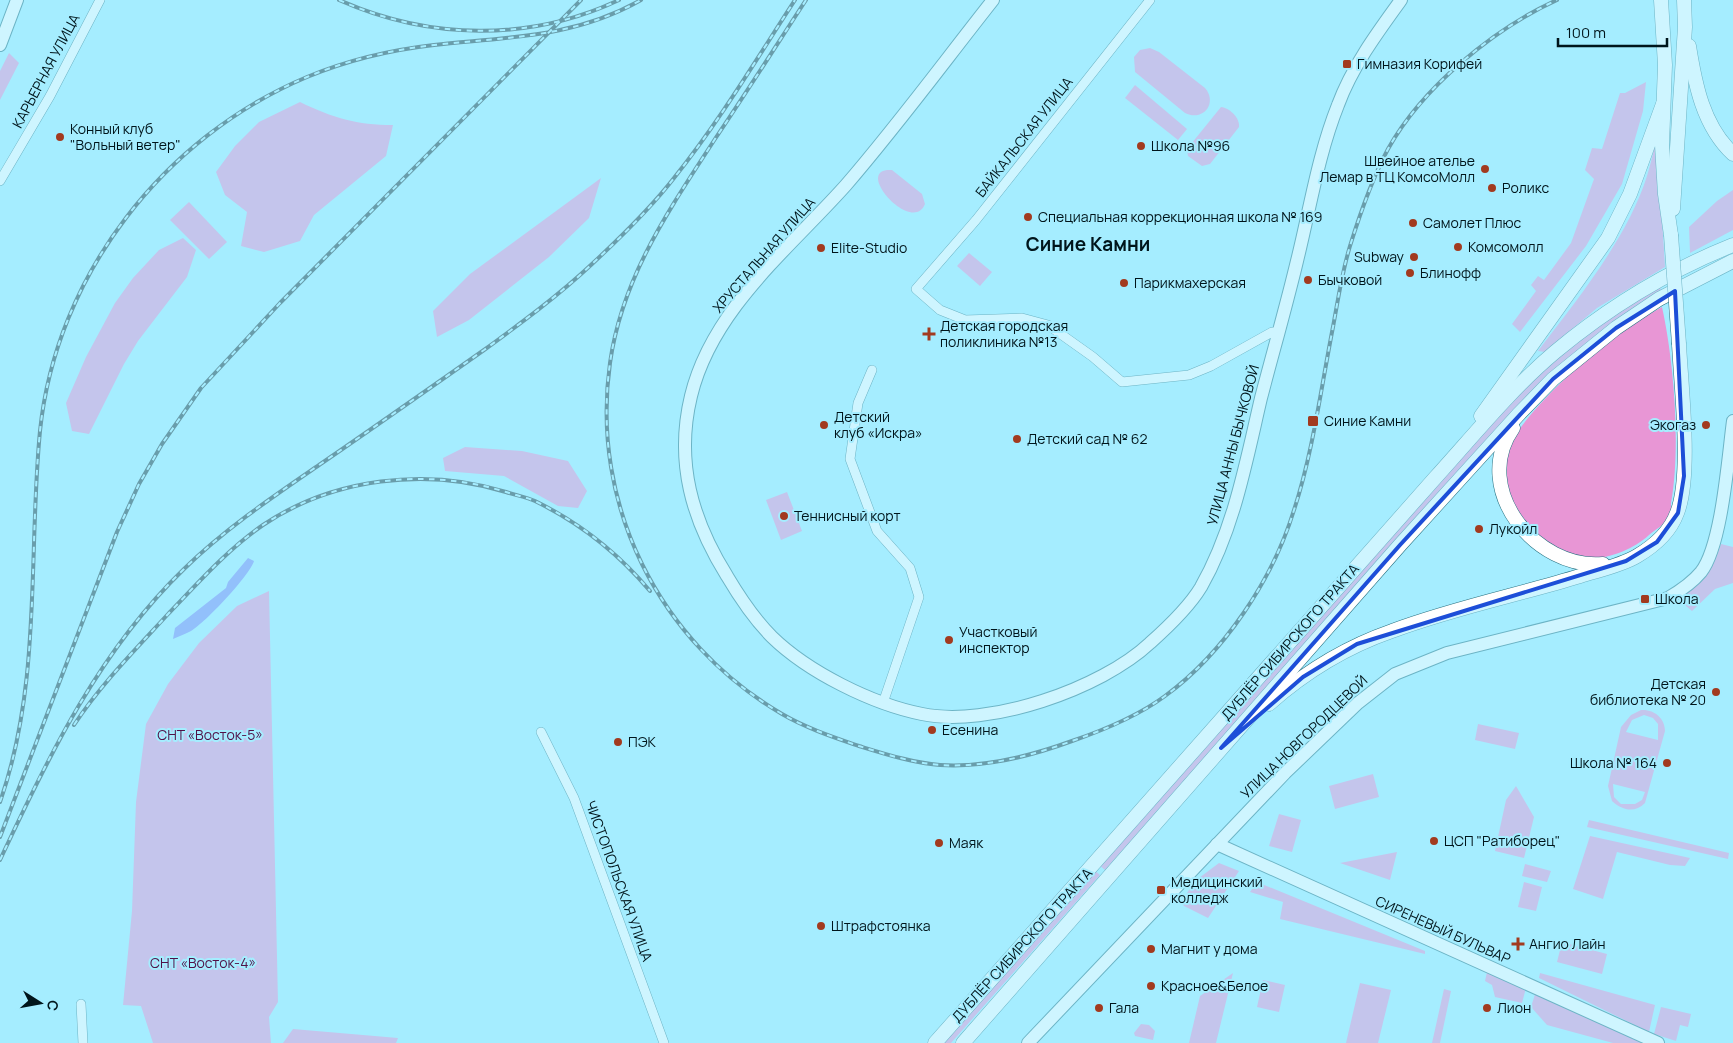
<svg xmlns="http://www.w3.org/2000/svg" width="1733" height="1043" font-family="Manrope,sans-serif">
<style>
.green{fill:#e896d5;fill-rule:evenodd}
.water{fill:#7b89f7}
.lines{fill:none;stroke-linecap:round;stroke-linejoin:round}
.street-casing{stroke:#277080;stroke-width:10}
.secondary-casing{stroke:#277080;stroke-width:14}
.primary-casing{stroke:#277080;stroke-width:15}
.street{stroke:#fff;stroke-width:9}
.secondary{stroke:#fff;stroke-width:12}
.primary{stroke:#fff;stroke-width:14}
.rail-casing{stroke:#1f3d45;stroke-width:4}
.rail{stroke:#a5edff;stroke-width:2;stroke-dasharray:5.5;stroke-linecap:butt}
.primary-bridge-casing{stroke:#277080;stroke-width:15;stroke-linecap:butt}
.primary-bridge{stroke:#fff;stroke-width:14}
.marked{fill:none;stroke:#1d4ed8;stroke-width:4;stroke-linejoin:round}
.poi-dot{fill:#a23a1f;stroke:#a5edff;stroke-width:2}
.labels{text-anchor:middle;stroke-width:4;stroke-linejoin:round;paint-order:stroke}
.poi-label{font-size:14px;fill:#00151b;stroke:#a5edff;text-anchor:start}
.street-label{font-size:14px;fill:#00151b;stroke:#a5edff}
.park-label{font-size:14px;fill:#511147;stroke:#a5edff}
.district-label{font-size:19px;font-weight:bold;fill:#00151b;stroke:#a5edff}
</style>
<rect width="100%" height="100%" fill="#a5edff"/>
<g class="green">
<path d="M1150,48L1159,52L1205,88C1218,103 1203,122 1185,113L1135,72L1134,57L1140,50Z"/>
<polygon points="9,53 19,63 0,100 0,71"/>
<polygon points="1646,82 1643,111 1622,184 1586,246 1520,332 1512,324 1536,291 1531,285 1538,276 1544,280 1571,243 1594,179 1585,170 1592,148 1602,149 1620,93 1625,93"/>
<polygon points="1135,85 1187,129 1178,140 1125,98"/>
<path d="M300,102C333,118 357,125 393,125L386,156L314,215L300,241L264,252L241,246L247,212L225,195L216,172L235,146L259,122Z"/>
<path d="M1221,107C1230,108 1240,118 1239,127L1210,164L1202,166L1188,156L1187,149Z"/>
<path d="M1657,135L1665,267L1597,308L1545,352L1538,351C1577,300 1628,237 1647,176C1651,163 1654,149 1657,135Z"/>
<path d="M892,170L922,194L925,204C912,236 851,167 892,170Z"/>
<polygon points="601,178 589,218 549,257 469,320 437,337 433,311 470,274"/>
<polygon points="1733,190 1733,230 1690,253 1689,227 1717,201"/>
<polygon points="189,202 227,242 209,259 170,220"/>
<polygon points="183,238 196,250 187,277 138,341 124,364 89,434 72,431 66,403 86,357 115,303 133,278 159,250"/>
<polygon points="969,253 992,272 980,286 957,266"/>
<polygon points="1660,285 1661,293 1614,323 1396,542 1105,870 1099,865 1501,414 1544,369 1586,334"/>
<path d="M1662,307C1674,361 1681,449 1671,503C1671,507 1671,514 1669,518C1665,524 1655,530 1649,535C1631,552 1597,564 1572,556C1534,544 1493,491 1508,449C1521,415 1590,354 1620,332C1633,323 1648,315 1662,307Z"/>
<polygon points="465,447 522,451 568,461 587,491 578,508 558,506 504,476 445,471 443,458"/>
<polygon points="787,492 802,531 781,540 766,500"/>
<path d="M1721,544L1733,547V583L1715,589L1692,611L1679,600C1703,580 1711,573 1721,544Z"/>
<polygon points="269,591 278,1002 269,1017 271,1043 153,1043 141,1006 123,1005 132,911 136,802 146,724 168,684 199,643 237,606"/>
<path d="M1641,710C1654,709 1665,718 1665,731L1645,803C1635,813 1623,811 1612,801L1608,786L1621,727L1631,715ZM1644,715L1653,718L1658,724V740L1626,732L1632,720ZM1613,784L1645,792L1642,800L1635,804H1621L1614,797Z"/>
<polygon points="1478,724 1519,733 1515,749 1475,740"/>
<polygon points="1373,774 1379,797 1335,809 1329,786"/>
<polygon points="1516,786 1534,817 1524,858 1495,851 1506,800"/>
<polygon points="1279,814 1301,820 1292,852 1269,846"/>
<polygon points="1589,820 1729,853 1728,859 1587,827"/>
<polygon points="1590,836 1690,858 1685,866 1670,865 1617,852 1603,899 1573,889"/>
<polygon points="1397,852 1390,880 1340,863"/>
<polygon points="1219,863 1239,871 1208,918 1184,906 1181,902 1195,881"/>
<polygon points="1525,864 1551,871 1547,882 1522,876"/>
<polygon points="1094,870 1100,875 951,1043 941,1043"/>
<polygon points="1257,882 1425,951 1425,954 1280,919 1283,902 1250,892"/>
<polygon points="1524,882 1542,887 1536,911 1518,907"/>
<polygon points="1562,942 1607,954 1602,974 1557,962"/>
<polygon points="1487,972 1526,988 1522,1003 1495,997 1492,985 1485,981"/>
<polygon points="1233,973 1216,1043 1189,1043 1200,996"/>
<polygon points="1540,973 1655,1005 1649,1032 1539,978"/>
<polygon points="1263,980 1285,985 1279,1012 1257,1007"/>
<polygon points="1360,983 1391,990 1378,1043 1346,1043"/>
<polygon points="1444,989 1451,991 1440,1043 1432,1043"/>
<polygon points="1536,991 1649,1043 1613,1043 1547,1025 1531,1007"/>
<polygon points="1661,1007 1691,1014 1688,1027 1680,1025 1676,1041 1654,1034"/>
<polygon points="1141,1024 1149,1025 1155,1031 1153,1040 1135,1036 1134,1033"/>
<polygon points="293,1029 398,1038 396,1043 283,1043"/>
</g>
<path class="water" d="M248,558L254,561C250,575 205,623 191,631C186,634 179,636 173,639L175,628L226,588L228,582Z"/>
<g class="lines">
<defs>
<g id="street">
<polyline points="1150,0 976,220 916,289 940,310 965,320 1022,318 1048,325 1093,357 1122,382 1189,375 1211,366 1272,332 1278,332"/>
<polyline points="0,181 50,96 100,0"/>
<polyline points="872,370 858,403 850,459 877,531 910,568 919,597 883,703"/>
<polyline points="541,732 574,798 664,1043"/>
<polyline points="81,1004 83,1043"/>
</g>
<g id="secondary">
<path d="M993,0C944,62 897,126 846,185C789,249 712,309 691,396C675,462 692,520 727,576C740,598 753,618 772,637C808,672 872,704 922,714C988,728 1101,689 1150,643C1168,627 1189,607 1201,587C1234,529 1246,462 1261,398C1273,352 1286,307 1297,261C1310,209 1318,155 1338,105C1352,67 1377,33 1401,0"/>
<polyline points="0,45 17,0"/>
<polyline points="1217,844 1658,1043"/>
<path d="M1028,1043L1285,773L1358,703L1395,674L1447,653L1668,598C1680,591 1692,583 1701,572C1722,545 1728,458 1733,421"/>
</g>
<g id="primary">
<polyline points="1661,0 1665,65 1662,145 1665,194 1671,235"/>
<path d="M1689,46C1695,84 1703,126 1733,154"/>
<polyline points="1673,209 1685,27 1684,0"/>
<polyline points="1481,416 1608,238 1630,194 1663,104"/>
<path d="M1513,428C1470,489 1536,570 1603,564"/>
<path d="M1269,704C1305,672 1346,647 1392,631C1453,608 1518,595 1580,576C1599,570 1620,566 1637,556C1654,546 1670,532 1677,513C1692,476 1681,386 1679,344"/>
<path d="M935,1043L1435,478C1474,435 1511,389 1555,352C1609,307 1668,271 1733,245"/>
<polyline points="963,1043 1400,545 1518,415 1553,379 1616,328 1659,299 1733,261"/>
</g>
</defs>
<use href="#street" class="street-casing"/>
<use href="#secondary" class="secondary-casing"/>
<use href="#primary" class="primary-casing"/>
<use href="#street" class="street"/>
<use href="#secondary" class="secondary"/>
<use href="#primary" class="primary"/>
<defs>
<g id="rail">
<path d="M339,0C429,40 530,42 619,0"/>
<path d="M806,0C776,46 746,93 715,139C669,210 622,277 610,363C590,505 659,642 782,714C806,728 833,737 859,746C885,754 913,763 940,765C984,768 1031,756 1072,741C1104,730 1138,716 1165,696C1224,653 1273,579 1294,510C1313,452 1321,388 1333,327C1338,300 1342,272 1350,246C1359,217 1374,175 1388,149C1422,88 1493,29 1557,0"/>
<path d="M74,725C101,684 136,649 169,613C199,582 227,550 263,525C333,478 426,467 506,492C515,495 526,497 535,501C580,523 618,553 650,591"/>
<path d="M0,802C42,682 28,555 40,431C56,275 164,137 307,77C348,60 390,50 434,45C508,37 574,38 641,0"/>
<polyline points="0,837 117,532 139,484 162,444 201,388 280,303 581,0"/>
<path d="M0,860C49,755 100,650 184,569C226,528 274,496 322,463C376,426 430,388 484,350C521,323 558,296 592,264C621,237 650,209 674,178C719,122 756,60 795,0"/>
</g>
</defs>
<use href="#rail" class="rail-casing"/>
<use href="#rail" class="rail"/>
<defs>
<polyline id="primary-bridge" points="1671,235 1679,344"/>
</defs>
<use href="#primary-bridge" class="primary-bridge-casing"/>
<use href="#primary-bridge" class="primary-bridge"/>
</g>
<path d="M0 0H1733V1043H0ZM1675,291L1684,476L1678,513L1657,542L1626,561L1357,644L1303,677L1221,748L1400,545L1553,379L1616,328Z" fill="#a5edff" fill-opacity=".55" fill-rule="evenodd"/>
<path class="marked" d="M1675,291L1684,476L1678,513L1657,542L1626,561L1357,644L1303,677L1221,748L1400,545L1553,379L1616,328Z"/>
<g class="poi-dot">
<rect x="1342" y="59" width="10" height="10" rx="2.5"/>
<circle cx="60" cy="137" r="5"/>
<circle cx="1141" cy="146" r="5"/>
<circle cx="1485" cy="169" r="5"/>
<circle cx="1492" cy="188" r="5"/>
<circle cx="1028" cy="217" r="5"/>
<circle cx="1413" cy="223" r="5"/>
<circle cx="1458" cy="247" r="5"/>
<circle cx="821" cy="248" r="5"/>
<circle cx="1414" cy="257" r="5"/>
<circle cx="1410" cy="273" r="5"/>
<circle cx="1308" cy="280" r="5"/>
<circle cx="1124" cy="283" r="5"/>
<path d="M926.5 326.5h5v5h5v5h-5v5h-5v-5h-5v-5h5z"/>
<rect x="1307" y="415" width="12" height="12" rx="2.5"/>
<circle cx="824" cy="425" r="5"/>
<circle cx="1706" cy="425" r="5"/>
<circle cx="1017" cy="439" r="5"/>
<circle cx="784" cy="516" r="5"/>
<circle cx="1479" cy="529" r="5"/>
<rect x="1640" y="594" width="10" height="10" rx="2.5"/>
<circle cx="949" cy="640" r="5"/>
<circle cx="1716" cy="692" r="5"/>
<circle cx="932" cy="730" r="5"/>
<circle cx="618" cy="742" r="5"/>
<circle cx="1667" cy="763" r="5"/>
<circle cx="1434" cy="841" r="5"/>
<circle cx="939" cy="843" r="5"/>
<rect x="1156" y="885" width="10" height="10" rx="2.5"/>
<circle cx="821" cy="926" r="5"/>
<path d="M1515.5 936.5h5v5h5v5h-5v5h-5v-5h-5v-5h5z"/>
<circle cx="1151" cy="949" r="5"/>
<circle cx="1151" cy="986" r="5"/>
<circle cx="1099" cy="1008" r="5"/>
<circle cx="1487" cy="1008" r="5"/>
</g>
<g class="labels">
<g class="poi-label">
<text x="1357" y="69">Гимназия Корифей</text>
<text x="70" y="134">Конный клуб<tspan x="70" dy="16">"Вольный ветер"</tspan></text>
<text x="1151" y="151">Школа №96</text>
<text x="1475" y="166" text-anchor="end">Швейное ателье<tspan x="1475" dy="16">Лемар в ТЦ КомсоМолл</tspan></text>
<text x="1502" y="193">Роликс</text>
<text x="1038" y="222">Специальная коррекционная школа № 169</text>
<text x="1423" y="228">Самолет Плюс</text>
<text x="1468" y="252">Комсомолл</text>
<text x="831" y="253">Elite-Studio</text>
<text x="1404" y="262" text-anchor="end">Subway</text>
<text x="1420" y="278">Блинофф</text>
<text x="1318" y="285">Бычковой</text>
<text x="1134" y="288">Парикмахерская</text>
<text x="940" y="331">Детская городская<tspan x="940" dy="16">поликлиника №13</tspan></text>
<text x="834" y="422">Детский<tspan x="834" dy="16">клуб «Искра»</tspan></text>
<text x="1324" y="426">Синие Камни</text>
<text x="1696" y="430" text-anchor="end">Экогаз</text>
<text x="1027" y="444">Детский сад № 62</text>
<text x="794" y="521">Теннисный корт</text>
<text x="1489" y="534">Лукойл</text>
<text x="1655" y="604">Школа</text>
<text x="959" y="637">Участковый<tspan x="959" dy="16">инспектор</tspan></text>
<text x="1706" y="689" text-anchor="end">Детская<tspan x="1706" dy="16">библиотека № 20</tspan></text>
<text x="942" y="735">Есенина</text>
<text x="628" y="747">ПЭК</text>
<text x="1657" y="768" text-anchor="end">Школа № 164</text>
<text x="1444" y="846">ЦСП "Ратиборец"</text>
<text x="949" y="848">Маяк</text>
<text x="1171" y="887">Медицинский<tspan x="1171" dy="16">колледж</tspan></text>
<text x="831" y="931">Штрафстоянка</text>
<text x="1529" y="949">Ангио Лайн</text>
<text x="1161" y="954">Магнит у дома</text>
<text x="1161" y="991">Красное&amp;Белое</text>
<text x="1109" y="1013">Гала</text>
<text x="1497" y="1013">Лион</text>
</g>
<g class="street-label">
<text transform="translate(46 71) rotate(-62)" y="5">КАРЬЕРНАЯ УЛИЦА</text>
<text transform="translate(1024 137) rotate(-52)" y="5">БАЙКАЛЬСКАЯ УЛИЦА</text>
<text transform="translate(764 255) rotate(-49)" y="5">ХРУСТАЛЬНАЯ УЛИЦА</text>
<text transform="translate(1233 445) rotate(-75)" y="5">УЛИЦА АННЫ БЫЧКОВОЙ</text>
<text transform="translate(1290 642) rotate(-49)" y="5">ДУБЛЁР СИБИРСКОГО ТРАКТА</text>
<text transform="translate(1304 737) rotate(-44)" y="5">УЛИЦА НОВГОРОДЦЕВОЙ</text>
<text transform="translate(619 881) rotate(70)" y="5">ЧИСТОПОЛЬСКАЯ УЛИЦА</text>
<text transform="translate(1443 930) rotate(24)" y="5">СИРЕНЕВЫЙ БУЛЬВАР</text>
<text transform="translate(1022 945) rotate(-48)" y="5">ДУБЛЁР СИБИРСКОГО ТРАКТА</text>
</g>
<g class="park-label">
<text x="210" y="740">СНТ «Восток-5»</text>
<text x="203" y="968">СНТ «Восток-4»</text>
</g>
<g class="district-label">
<text x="1088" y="251">Синие Камни</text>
</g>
</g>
<g transform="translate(40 1003) rotate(101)" stroke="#a5edff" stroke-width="4" paint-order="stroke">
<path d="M0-4L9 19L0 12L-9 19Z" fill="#00151b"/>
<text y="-8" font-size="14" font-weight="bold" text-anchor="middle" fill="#00151b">С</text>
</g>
<path d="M1558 38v8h109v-8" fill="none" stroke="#00151b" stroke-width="2.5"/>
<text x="1566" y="38" font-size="15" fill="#00151b" stroke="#a5edff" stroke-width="4" paint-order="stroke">100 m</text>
</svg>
